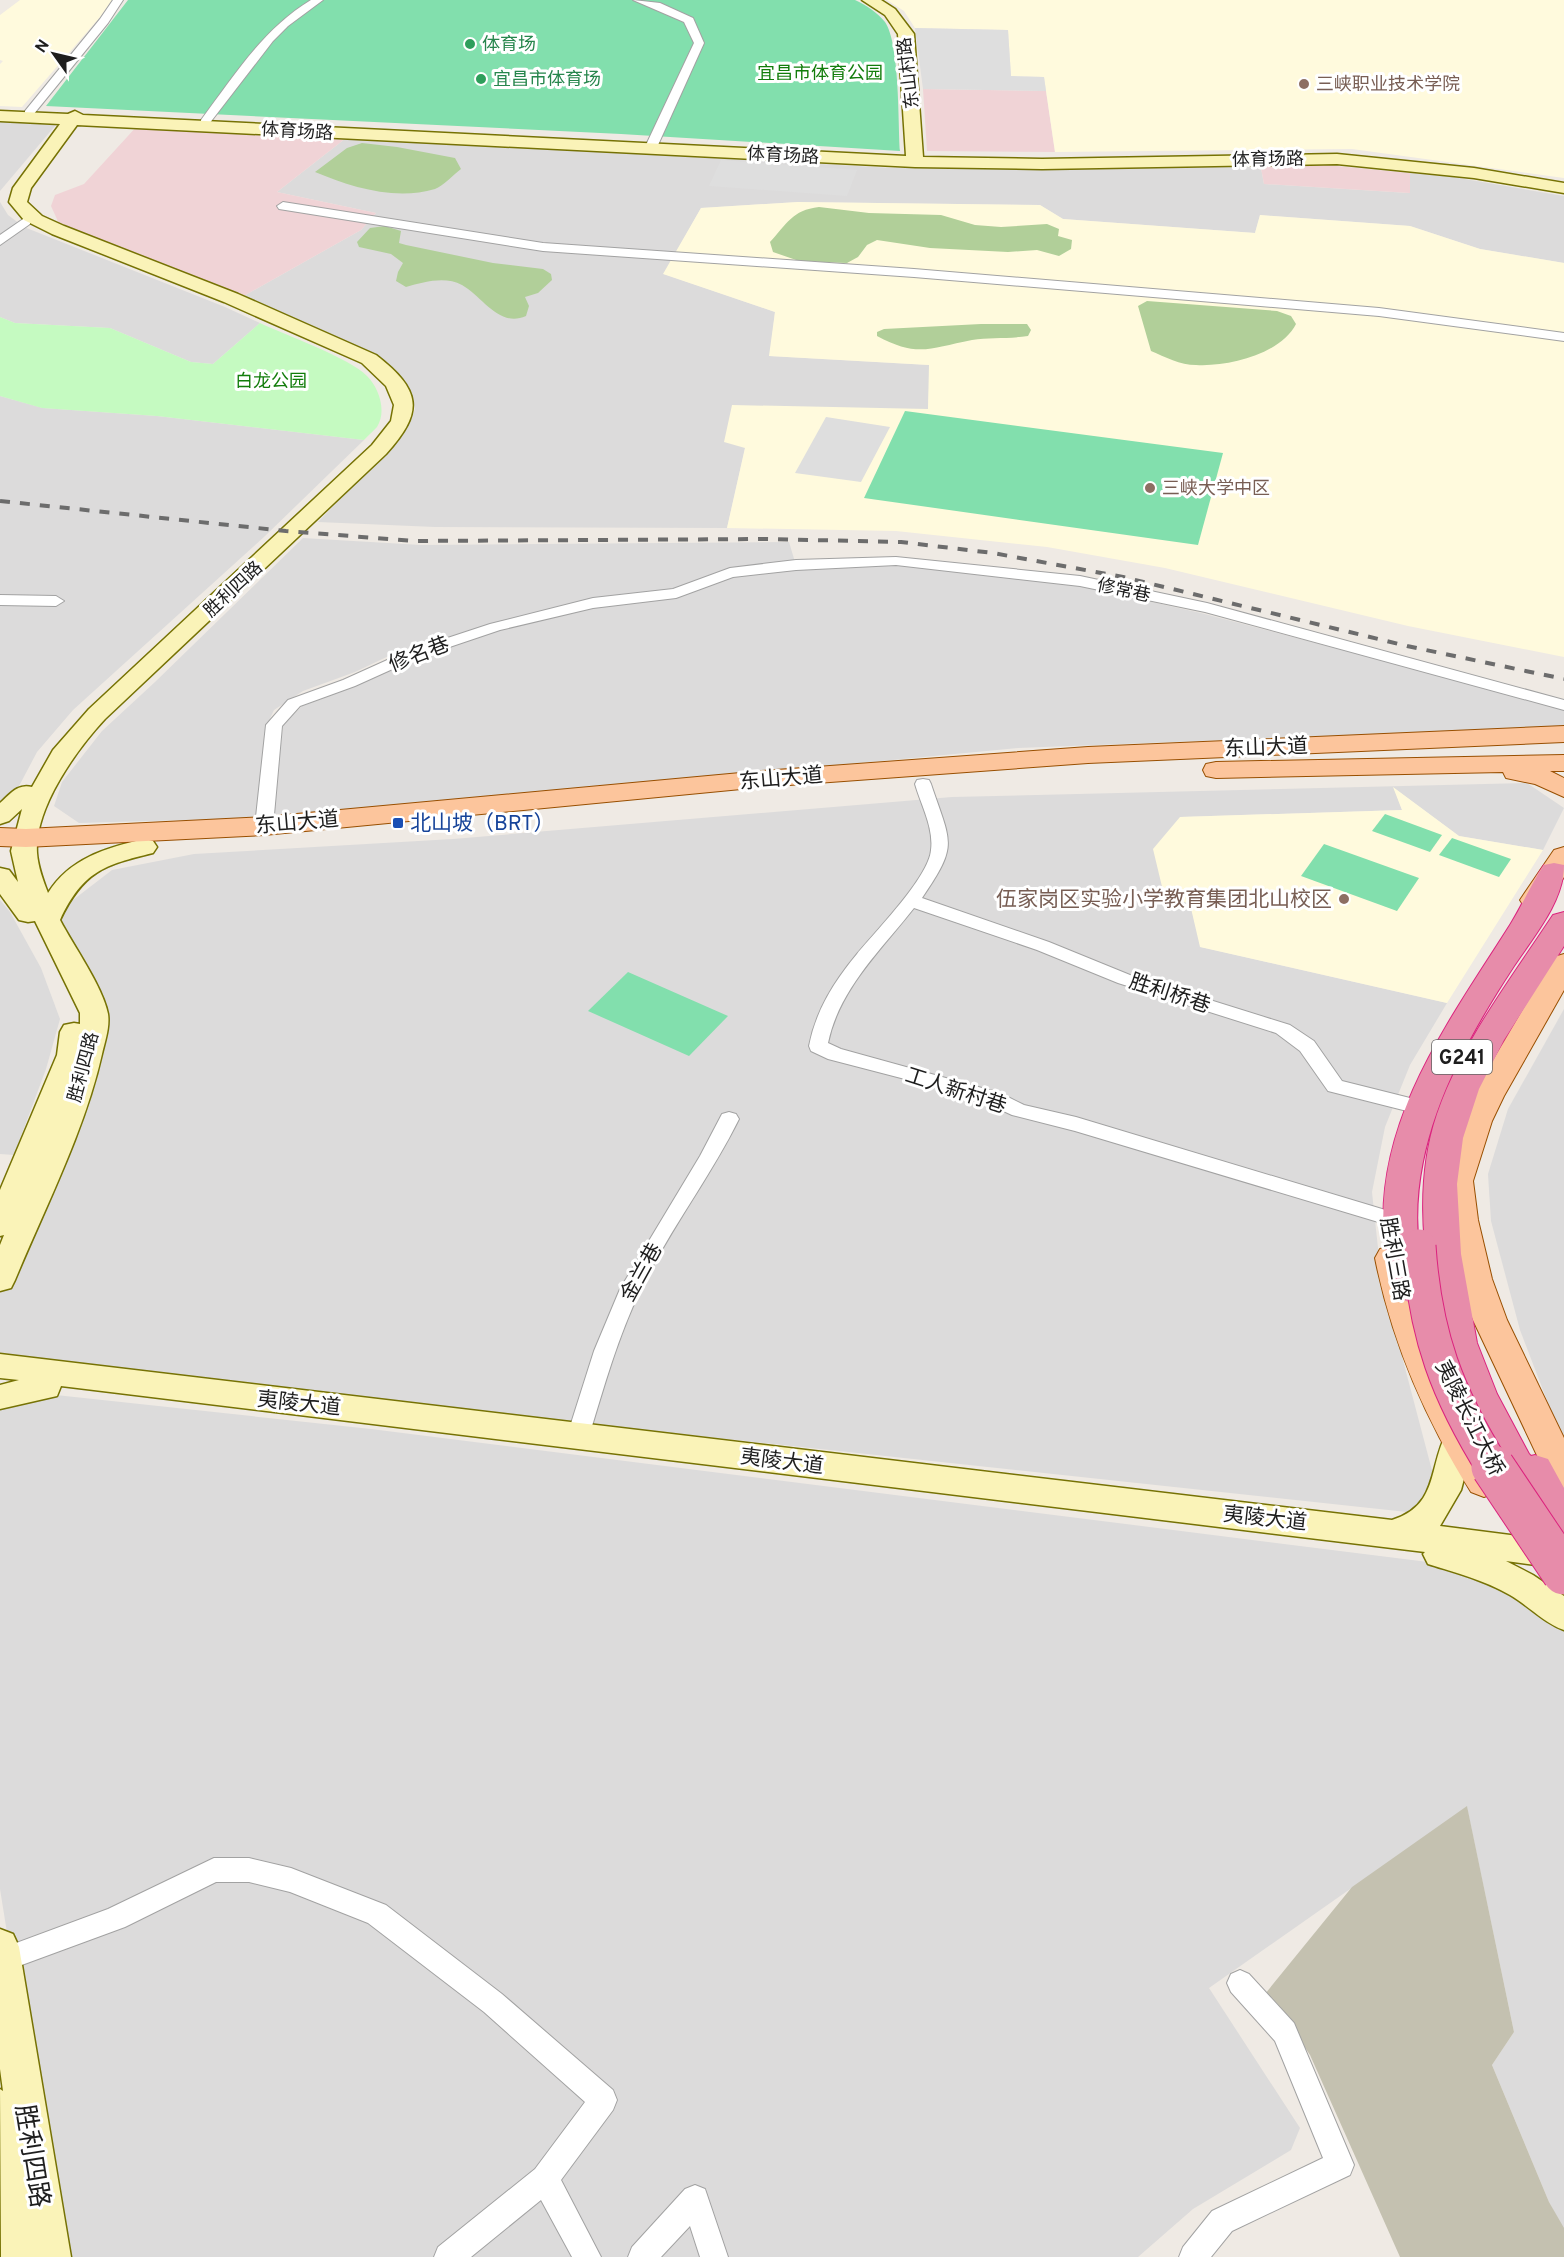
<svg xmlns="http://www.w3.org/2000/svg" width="1564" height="2257" font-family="Overpass,'Noto Sans SC',sans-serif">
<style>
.residential{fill:#dcdbdb}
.commercial{fill:#f0d3d6}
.education{fill:#fffadd}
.construction{fill:#c4c1b0}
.forest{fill:#b1cf99}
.park{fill:#c5fac1}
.pitch{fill:#82dfad}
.parking{fill:#dedede}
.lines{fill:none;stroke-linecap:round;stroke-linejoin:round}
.street-casing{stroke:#a2a2a2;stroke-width:2}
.secondary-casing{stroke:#767204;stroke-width:3}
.primary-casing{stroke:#984f00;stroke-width:2}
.highway-casing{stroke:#db237e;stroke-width:2}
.street{fill:#fff;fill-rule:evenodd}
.secondary{fill:#faf3b8;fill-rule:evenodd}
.primary{fill:#fcc59c;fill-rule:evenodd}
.highway{fill:#e78caa;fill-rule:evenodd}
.rail{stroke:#6c6c6c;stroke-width:4;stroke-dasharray:10 10;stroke-linecap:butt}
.highway-bridge-far1-casing{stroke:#db237e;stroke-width:35;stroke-linecap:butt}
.highway-bridge-casing{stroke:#db237e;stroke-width:45;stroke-linecap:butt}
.highway-bridge-far1{stroke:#e78caa;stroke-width:33}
.highway-bridge{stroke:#e78caa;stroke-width:43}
.leisure-dot{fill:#2e9e5b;stroke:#fff;stroke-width:2}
.education-dot{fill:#8d6e63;stroke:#fff;stroke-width:2}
.transit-dot{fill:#1a4fb4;stroke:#fff;stroke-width:2}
.labels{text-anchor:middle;stroke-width:6;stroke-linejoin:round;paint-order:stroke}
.far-leisure-label{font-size:18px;fill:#27864d;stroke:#fff;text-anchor:start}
.far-park-label{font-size:18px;fill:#127d0b;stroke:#fff}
.far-street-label{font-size:18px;fill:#1e1e1e;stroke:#fff}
.far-education-label{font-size:18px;fill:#785e54;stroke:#fff;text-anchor:start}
.shield{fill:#fff;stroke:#626262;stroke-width:1.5}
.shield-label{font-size:20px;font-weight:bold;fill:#1e1e1e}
.street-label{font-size:21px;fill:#1e1e1e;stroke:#fff}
.transit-label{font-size:21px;fill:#164399;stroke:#fff;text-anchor:start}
.education-label{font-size:21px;fill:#785e54;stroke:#fff;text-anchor:end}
.near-street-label{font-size:26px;fill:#1e1e1e;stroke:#fff}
</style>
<rect width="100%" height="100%" fill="#efeae4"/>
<g class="residential">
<polygon points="0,117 60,120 0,191"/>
<polygon points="346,138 892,168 1074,169 1260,163 1264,184 1409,193 1410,173 1453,177 1564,196 1564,263 1480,249 1410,226 1260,215 1255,233 1063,219 1040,205 798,202 701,208 664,274 775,312 770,356 930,365 928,410 884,410 745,448 727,528 435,527 318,522 392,446 411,420 415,409 411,393 403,379 383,362 240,298 361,230 376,213 277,192"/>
<polygon points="0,202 8,215 24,227 225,307 260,323 213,364 191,362 110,328 15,323 0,317"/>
<polygon points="0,396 43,408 157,416 364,440 264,537 73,710 37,752 18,788 0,804"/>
<polygon points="303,538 421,545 789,542 795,562 720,571 673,590 591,599 395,653 355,672 303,691 274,710 266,727 257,818 79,823 54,806 62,782 102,731 155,682"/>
<polygon points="896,562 948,567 1080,586 1201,613 1564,708 1564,727 1018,748 273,819 283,725 302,706 356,686 417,657 499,630 594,608 676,595 730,574"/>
<polygon points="1527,783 1564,808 1543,850 1459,836 1394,788 1402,810 1180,817 1190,903 1201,947 1447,1003 1410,1065 1385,1127 1372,1192 1378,1248 1390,1311 1444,1516 0,1361 0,1294 97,1067 58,921 73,900 112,870 194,854 453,839 952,797"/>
<polygon points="0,900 10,912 41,968 60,1019 46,1069 14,1155 0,1154"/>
<polygon points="1564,1009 1564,1438 1556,1424 1520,1330 1491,1221 1488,1174 1508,1109"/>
<polygon points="0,1389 371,1429 1539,1576 1564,1616 1564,2231 1549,2202 1492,2065 1514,2032 1467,1807 1209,1988 1300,2128 1291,2150 1193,2209 1138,2257 59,2257 0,1889"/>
</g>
<g class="commercial">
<polygon points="923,89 1046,91 1055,152 927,151"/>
<polygon points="138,125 346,138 277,192 376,213 361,230 240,298 61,228 51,206 55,195 84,184"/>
<polygon points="1260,163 1315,164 1410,173 1410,193 1264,184"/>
</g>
<g class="education">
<polygon points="20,0 112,0 100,17 22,107 0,106 0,64 3,61 0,60 0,15"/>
<polygon points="887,0 1564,0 1564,178 1352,149 1055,152 1044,77 1011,76 1008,30 915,28 904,11"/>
<polygon points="798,202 1040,205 1063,219 1255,233 1260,215 1410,226 1480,249 1564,263 1564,657 1408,626 1165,568 1047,547 896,531 727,528 745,448 724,442 732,405 928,409 929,365 769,356 775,312 663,274 701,208"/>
<polygon points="1393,787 1459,836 1543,850 1447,1003 1200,947 1190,904 1164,895 1153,849 1180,817 1402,810"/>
</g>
<polygon class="construction" points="1467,1806 1514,2032 1492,2065 1549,2202 1564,2228 1564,2257 1400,2257 1310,2055 1286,2019 1265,1994 1352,1887"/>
<g class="forest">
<path d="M362,143L397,147L455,158L461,169C453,175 443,186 435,189C395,201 351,187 315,172L347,148Z"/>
<path d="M819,207L869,213L941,215L975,225L1001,227L1047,224L1059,229L1058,236L1072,240L1071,249L1059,256L1037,250L1008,252L930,248L877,240L867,245L858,257L847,263L799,261L773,252L770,242C787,224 792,210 819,207Z"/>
<path d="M385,226L401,231L399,243L406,245L493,263L543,269L551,274L552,280L538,293L525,297L529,306L526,316C499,328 483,297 462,285C445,276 424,282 406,287L396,281L398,272L403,263L391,254L359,247L357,242L370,228Z"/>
<path d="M1147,301L1277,311L1291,316L1296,324C1281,354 1228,367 1196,365C1180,365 1165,357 1151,351L1138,306Z"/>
<path d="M981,324H1027L1031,330L1028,336C1009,339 990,337 972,340C930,348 918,358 877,336V332L884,329Z"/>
</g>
<path class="park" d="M0,317L15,323L110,328L191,362L213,364L260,323C285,335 350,358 367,376C379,388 387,411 377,427C373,431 368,436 364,440L157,416L42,408L0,396Z"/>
<g class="pitch">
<path d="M128,0H855C866,5 878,13 885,22C900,44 898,122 900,151L621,134L46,106Z"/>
<polygon points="905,411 1223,453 1198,545 864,498"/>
<polygon points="1385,814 1442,835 1430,852 1372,831"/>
<polygon points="1452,838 1511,859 1499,877 1439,855"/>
<polygon points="1324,844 1419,878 1397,911 1301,876"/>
<polygon points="628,972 728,1016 689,1056 588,1011"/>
</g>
<g class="parking">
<polygon points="915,28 1008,30 1011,76 1044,77 1046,91 923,89"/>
<polygon points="721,160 857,170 847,196 709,186"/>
<polygon points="826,417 890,427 861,482 795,473"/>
</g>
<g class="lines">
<defs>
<g id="street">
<polygon points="113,0 123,0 108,23 33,115 25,115 25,111 100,19"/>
<path d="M311,0H323L288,26L273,41L209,124H201V120C234,76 263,29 311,0Z"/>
<polygon points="633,0 660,3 693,18 704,43 658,145 652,149 646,145 694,43 684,22"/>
<polygon points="283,202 543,243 914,269 1379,308 1564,333 1564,341 1379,316 914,277 543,251 279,209 277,206"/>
<polygon points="26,217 30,218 30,224 0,245 0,235"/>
<polygon points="896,557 1080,576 1207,603 1564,700 1564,710 1205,612 1080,586 896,565 796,570 733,577 676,598 593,608 500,630 417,658 355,686 300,706 282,726 273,826 270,830 258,830 255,826 266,725 288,700 343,680 405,652 490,624 593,598 673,589 730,568 796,560"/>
<polygon points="0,595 56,596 64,601 56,606 0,605"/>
<path d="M923,779L929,780L931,784C951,844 959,844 922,898L1049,942L1130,975L1290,1025L1314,1041L1342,1081L1418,1100L1421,1105L1418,1110L1411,1112L1328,1091L1300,1051L1276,1033L1118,983L1037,950L914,908C881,950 839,989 828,1043L841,1049L1000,1093L1024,1105L1076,1117L1392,1212L1395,1217L1392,1222L1385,1224L1075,1131L1012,1115L986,1103L928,1085L828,1059L811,1051L809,1046C816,1010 834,982 857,954C875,932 929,877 931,850C934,828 921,805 915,784L917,780Z"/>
<path d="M729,1112L736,1114L739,1119C710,1178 669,1230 641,1289C618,1336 604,1387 589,1436L586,1442L578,1445L570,1442L567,1436L594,1351L620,1289L700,1156L722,1114Z"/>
<polygon points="214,1858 249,1858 291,1868 386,1905 502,1994 613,2090 617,2100 613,2110 561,2180 601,2257 572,2257 541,2200 471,2257 434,2257 438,2247 535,2169 585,2102 484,2012 368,1923 290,1892 249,1882 216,1882 125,1927 0,1973 0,1949 108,1909"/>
<polygon points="1240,1970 1249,1974 1294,2023 1354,2165 1350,2175 1232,2231 1211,2257 1179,2257 1183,2247 1212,2211 1323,2158 1275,2041 1231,1992 1227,1983 1231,1974"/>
<polygon points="695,2185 705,2189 728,2257 700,2257 690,2226 661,2257 628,2257 632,2247 685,2189"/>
</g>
<g id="secondary">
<path d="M862,0H881L895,9L914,34L923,157L1042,159L1337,154L1474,168L1564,183V193L1474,178L1337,164L1042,169L915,167L77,125L31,188L27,202L42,216L64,226L238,294L376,355C421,390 425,411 386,454L105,719C77,749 34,808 37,853C38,867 43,880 48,893C70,858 106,848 144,839L153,841L157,847L153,853C104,865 83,871 60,920C73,945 103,987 108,1014C110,1027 105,1041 102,1054C85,1130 45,1208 15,1280L11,1288L0,1291V1245L4,1235L0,1236V1190L57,1055L60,1032L64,1025L74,1023L80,1024V1013L35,921L28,922L19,920L0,894V868L9,870L18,882L11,851L22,809L9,821L0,824V803C10,794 18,783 32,787L53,750L89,709L372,445L391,421L394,405L386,386L362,363L224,302L52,234L24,220L9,202L13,188L60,124L0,121V111L68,114L75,111L83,115L906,156L898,34L885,15Z"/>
<path d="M0,1354L1392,1520C1439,1505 1428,1468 1447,1432L1458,1428L1469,1432L1474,1441L1461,1490L1440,1526L1564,1542V1566L1559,1568L1506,1561L1533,1575L1564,1596V1630C1544,1623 1529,1606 1510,1595C1484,1580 1456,1573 1428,1564L1423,1554L1425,1552L61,1386L57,1396L0,1409V1385L19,1380L0,1378Z"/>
<polygon points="0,1929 13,1934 19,1947 71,2257 1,2257 0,2089 3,2091 0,2069"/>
</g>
<g id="primary">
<polygon points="1564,726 1564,742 1088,763 762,787 264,835 26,847 0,846 0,828 26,829 264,817 762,771 1088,747"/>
<polygon points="1564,755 1564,771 1550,771 1564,778 1564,797 1535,784 1506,778 1503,772 1216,778 1206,776 1203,770 1206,764 1216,762"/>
<polygon points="1564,847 1564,877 1544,906 1534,909 1524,906 1520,900 1524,894 1554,850"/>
<polygon points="1564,954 1564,990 1504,1096 1492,1121 1473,1181 1478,1220 1492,1279 1507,1320 1564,1438 1564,1490 1551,1485 1473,1320 1458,1279 1446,1220 1441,1181 1460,1121 1472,1096 1554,957"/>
<path d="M1392,1246L1404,1249L1409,1258L1422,1317L1443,1375L1465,1421L1502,1482L1497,1492L1484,1497L1471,1492C1425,1419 1392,1343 1375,1258L1380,1249Z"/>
</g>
<g id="highway">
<path d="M1554,863L1564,865C1564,901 1534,936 1514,966C1459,1050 1404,1150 1420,1255C1422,1267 1426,1278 1430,1290L1424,1299L1412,1303L1400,1299C1389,1281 1386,1259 1384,1238C1375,1119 1450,1020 1510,925C1522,906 1531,884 1544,865Z"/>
<path d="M1564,912V946L1504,1040L1479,1089L1463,1138L1457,1184L1461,1254L1477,1343L1497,1394L1529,1454L1531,1456L1535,1455L1548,1459L1564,1488V1540L1550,1535L1539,1513L1524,1509C1492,1460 1462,1407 1443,1352C1438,1337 1437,1322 1434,1307C1422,1245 1416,1176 1437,1114C1462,1042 1511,979 1553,915Z"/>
</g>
</defs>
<use href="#street" class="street-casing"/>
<use href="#secondary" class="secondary-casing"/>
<use href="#primary" class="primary-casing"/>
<use href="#highway" class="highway-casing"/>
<use href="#street" class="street"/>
<use href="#secondary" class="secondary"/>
<use href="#primary" class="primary"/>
<use href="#highway" class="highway"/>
<polyline class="rail" points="0,501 286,531 414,541 768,539 901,542 993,553 1123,577 1407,646 1564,679"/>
<defs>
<path id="highway-bridge-far1" d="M1419,1246C1425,1335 1447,1394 1494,1469"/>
<polyline id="highway-bridge" points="1493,1467 1564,1573"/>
</defs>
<use href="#highway-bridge-far1" class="highway-bridge-far1-casing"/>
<use href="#highway-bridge" class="highway-bridge-casing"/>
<use href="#highway-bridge-far1" class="highway-bridge-far1"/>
<use href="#highway-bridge" class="highway-bridge"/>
</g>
<g class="leisure-dot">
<circle cx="470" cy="44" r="6"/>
<circle cx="481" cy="79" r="6"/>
</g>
<g class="education-dot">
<circle cx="1304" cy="84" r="6"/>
<circle cx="1150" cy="488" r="6"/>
<circle cx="1344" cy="899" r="6"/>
</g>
<rect class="transit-dot" x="392" y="817" width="12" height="12" rx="3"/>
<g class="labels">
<g class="far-leisure-label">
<text x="482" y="50">体育场</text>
<text x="493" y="85">宜昌市体育场</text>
</g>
<g class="far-park-label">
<text x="820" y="79">宜昌市体育公园</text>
<text x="271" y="387">白龙公园</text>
</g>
<g class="far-street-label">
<text transform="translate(908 73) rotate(-97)" y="6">东山村路</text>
<text transform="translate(297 131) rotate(3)" y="6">体育场路</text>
<text transform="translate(783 155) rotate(3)" y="6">体育场路</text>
<text transform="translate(1268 159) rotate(-1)" y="6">体育场路</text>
<text transform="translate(233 589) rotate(-43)" y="6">胜利四路</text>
<text transform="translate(1124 590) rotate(12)" y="6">修常巷</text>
<text transform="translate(83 1067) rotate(-75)" y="6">胜利四路</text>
</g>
<g class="far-education-label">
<text x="1316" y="90">三峡职业技术学院</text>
<text x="1162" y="494">三峡大学中区</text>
</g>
<rect class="shield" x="1432" y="1040" width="60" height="34" rx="4.5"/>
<g class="shield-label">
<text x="1462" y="1064">G241</text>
</g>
<g class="street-label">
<text transform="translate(419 654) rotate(-21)" y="7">修名巷</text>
<text transform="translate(1266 747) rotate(-2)" y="7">东山大道</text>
<text transform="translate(781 778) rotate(-5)" y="7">东山大道</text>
<text transform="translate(297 822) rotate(-5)" y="7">东山大道</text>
<text transform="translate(1170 993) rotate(18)" y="7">胜利桥巷</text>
<text transform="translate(956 1090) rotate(18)" y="7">工人新村巷</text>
<text transform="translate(1395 1259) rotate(80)" y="7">胜利三路</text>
<text transform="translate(641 1272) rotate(-61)" y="7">金兰巷</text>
<text transform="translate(299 1403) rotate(6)" y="7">夷陵大道</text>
<text transform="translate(1470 1418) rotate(63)" y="7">夷陵长江大桥</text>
<text transform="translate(782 1461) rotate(7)" y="7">夷陵大道</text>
<text transform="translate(1265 1518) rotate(6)" y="7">夷陵大道</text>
</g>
<g class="transit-label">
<text x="410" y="830">北山坡（BRT）</text>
</g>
<g class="education-label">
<text x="1332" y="906">伍家岗区实验小学教育集团北山校区</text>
</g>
<g class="near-street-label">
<text transform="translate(33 2156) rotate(81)" y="9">胜利四路</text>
</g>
</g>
<g transform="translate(54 54) rotate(304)" stroke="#ffffff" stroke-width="4.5" paint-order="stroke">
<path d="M0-4.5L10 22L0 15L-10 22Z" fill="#1e1e1e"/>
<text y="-9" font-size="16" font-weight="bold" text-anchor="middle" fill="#1e1e1e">N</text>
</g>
</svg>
